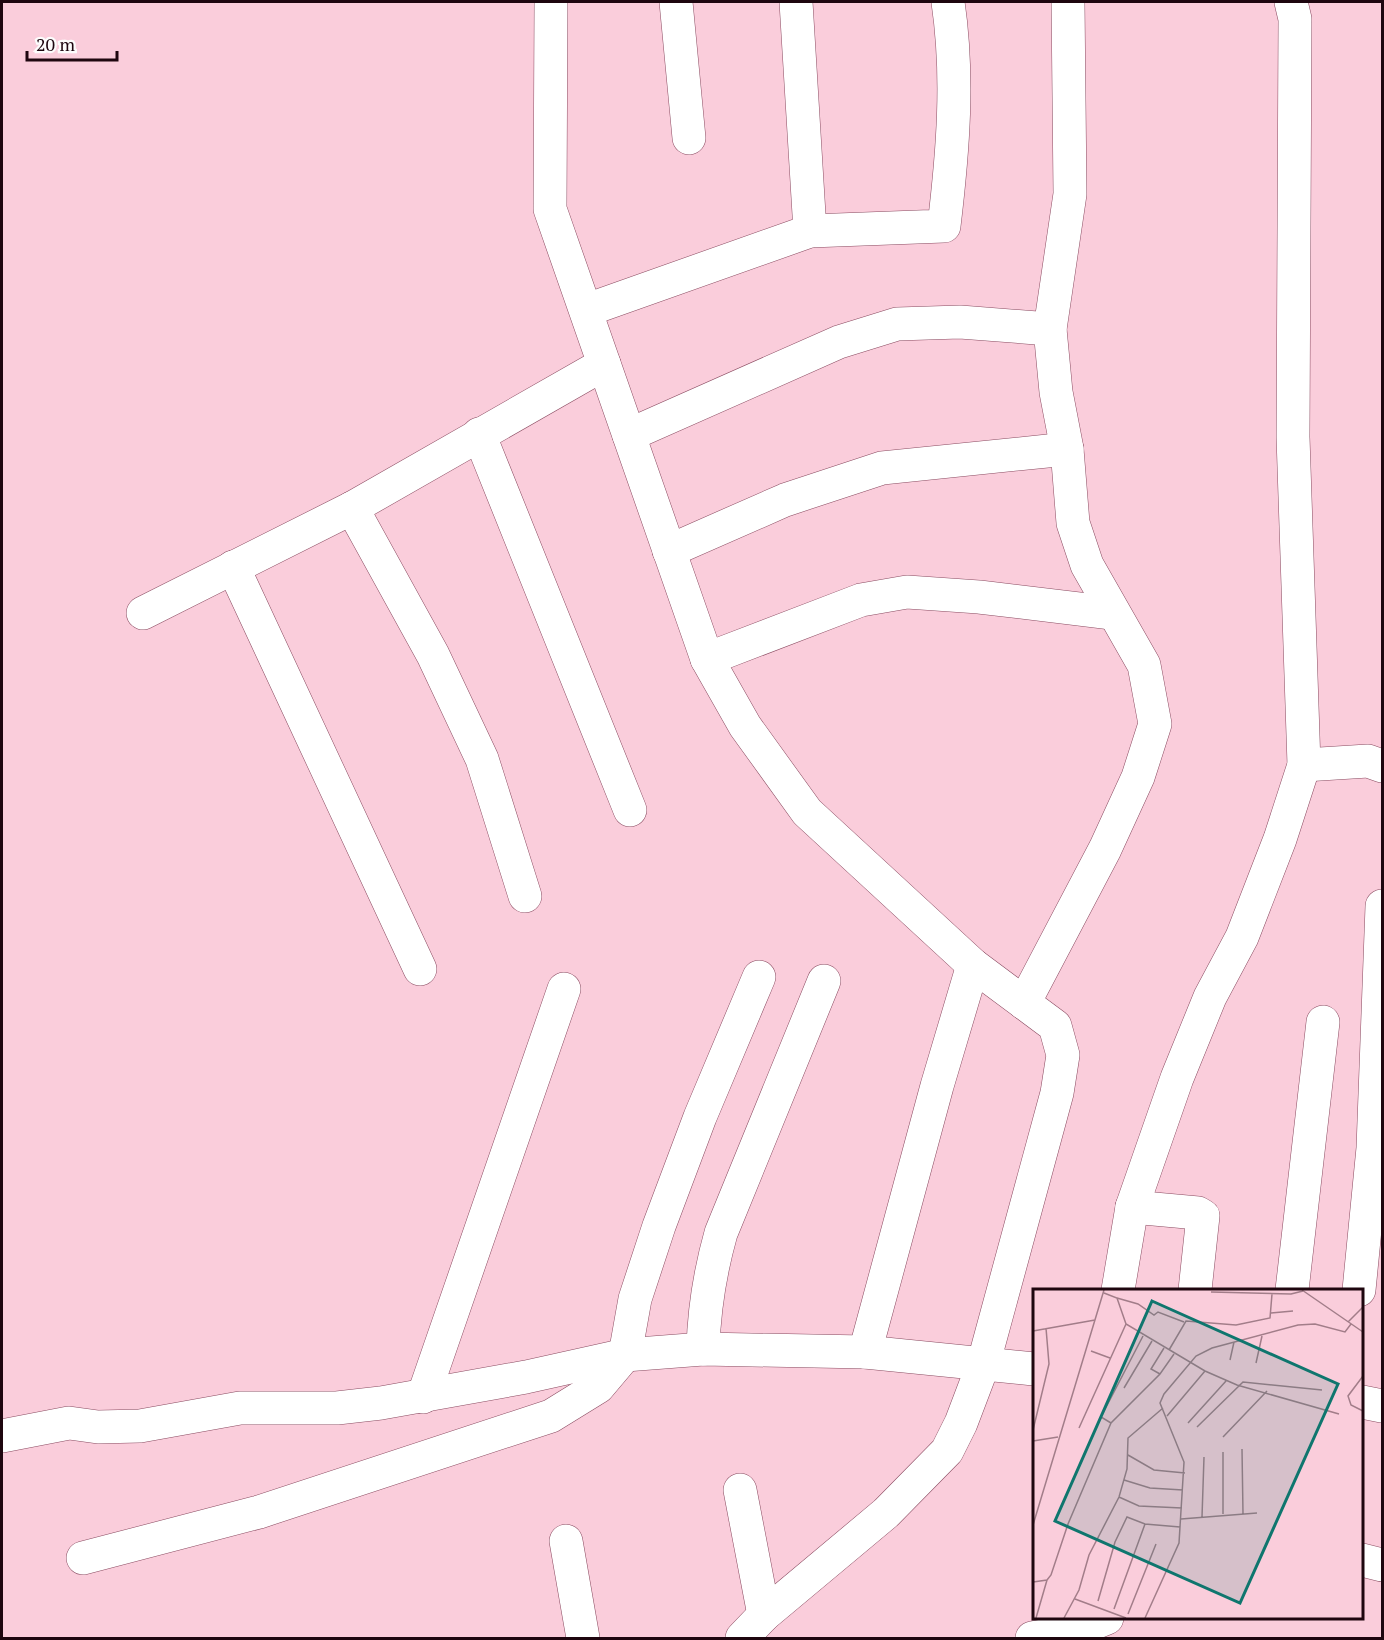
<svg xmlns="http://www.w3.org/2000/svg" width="1384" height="1640" font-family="'PT Serif',serif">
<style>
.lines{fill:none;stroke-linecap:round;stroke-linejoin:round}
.minor-casing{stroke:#8a4b61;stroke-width:34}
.minor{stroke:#fff;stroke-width:33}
.inset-road{fill:none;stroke:#a27d89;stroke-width:1.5}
.view{fill:#0f766e;fill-opacity:0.15;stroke:#0f766e;stroke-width:3}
.inset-edge{fill:none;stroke:#1e060f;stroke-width:3}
</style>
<rect width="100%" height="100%" fill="#facddb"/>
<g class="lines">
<defs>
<g id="minor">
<polyline points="551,2 550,209 707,659 745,726 807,812 973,965 1055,1026 1063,1055 1057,1093 983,1365 961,1423 947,1451 886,1513 764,1615 742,1638"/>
<polyline points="676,2 689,138"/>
<polyline points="796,2 810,231"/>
<path d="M587,310L810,231L944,226C953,151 959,77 948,2"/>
<polyline points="479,434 630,810"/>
<polyline points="629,435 839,342 897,324 960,322 1050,329"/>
<polyline points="352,508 433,655 482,759 525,896"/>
<polyline points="669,551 785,500 882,468 1067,449"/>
<polyline points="233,567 420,969"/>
<polyline points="143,613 352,508 604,364"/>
<polyline points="707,659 861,600 907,592 979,597 1112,613"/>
<polyline points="1304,765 1368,761 1382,766"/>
<polyline points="1024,1003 1105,849 1138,777 1155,724 1144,665 1087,565 1073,523 1067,449 1056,392 1050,329 1070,194 1068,2"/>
<polyline points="1132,1207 1198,1213 1203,1216 1195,1290"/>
<polyline points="1118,1290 1132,1207 1177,1078 1210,997 1242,937 1280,839 1304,765 1293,437 1295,19 1291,2"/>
<polyline points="1292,1290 1323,1022"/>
<polyline points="1359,1290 1373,1148 1382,906"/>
<path d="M703,1349C704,1308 710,1272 721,1233L824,981"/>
<polyline points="865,1352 937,1086 973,965"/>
<polyline points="423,1397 564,989"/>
<polyline points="1362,1402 1382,1406"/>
<polyline points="2,1436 69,1423 98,1427 140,1426 240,1408 337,1408 381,1403 526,1377 625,1355 703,1349 865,1352 1034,1369"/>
<polyline points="740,1490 764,1615"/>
<polyline points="566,1541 583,1638"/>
<polyline points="83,1558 259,1512 551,1416 598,1387 625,1355 635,1299 659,1226 700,1117 759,977"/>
<polyline points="1362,1560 1382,1565"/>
<polyline points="1032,1638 1080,1629 1107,1618"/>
</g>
</defs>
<use href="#minor" class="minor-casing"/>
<use href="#minor" class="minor"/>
</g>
<g transform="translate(1033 1289)">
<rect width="330" height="330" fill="#facddb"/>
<path class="inset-road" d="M269,1L330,43M178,3L258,5L270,2M71,4L84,9L93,35L172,82L204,96L306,125M84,9L105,15L121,26L125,23L151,33M238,24L260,22M315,33L330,18M0,42L62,31M136,61L153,32L203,36L237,29L239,5M58,62L77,69M197,71L201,53M223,74L229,47M127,85L118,80L131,59M330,87L315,107L318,116L330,122M91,99L119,52M134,127L172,82M78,134L68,128L110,47M155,134L193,92M164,138L210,93L289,101M46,139L93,35M0,141L16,75L13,39M190,148L234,102M0,152L25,148M209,160L210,225M190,163V225M95,166L121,181L152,184M91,191L117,199L150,201M86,208L106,217L149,219M169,228L171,168M148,230L224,224M0,236L71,1M0,293L14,291L18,286L35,235L78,134L127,85L141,65M42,310L93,329M65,312L82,253L94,228L112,235L147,238M81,320L112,235M95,325L123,255M3,329L14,291M31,329L46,301L56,266L86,208L94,180L95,149L130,119M112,329L146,254L151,173L127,114L131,105L163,67L179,59L265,36L282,35L312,43L318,35"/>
<path class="view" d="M119,12L305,95L207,314L22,232Z"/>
<rect width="330" height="330" class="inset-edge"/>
</g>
<rect width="1384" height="1640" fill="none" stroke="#1e060f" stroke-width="6"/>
<path d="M27 51v9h90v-9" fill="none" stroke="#1e060f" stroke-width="3"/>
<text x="36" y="51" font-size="18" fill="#1e060f" stroke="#fcfcfc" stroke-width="4.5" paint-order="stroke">20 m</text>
</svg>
